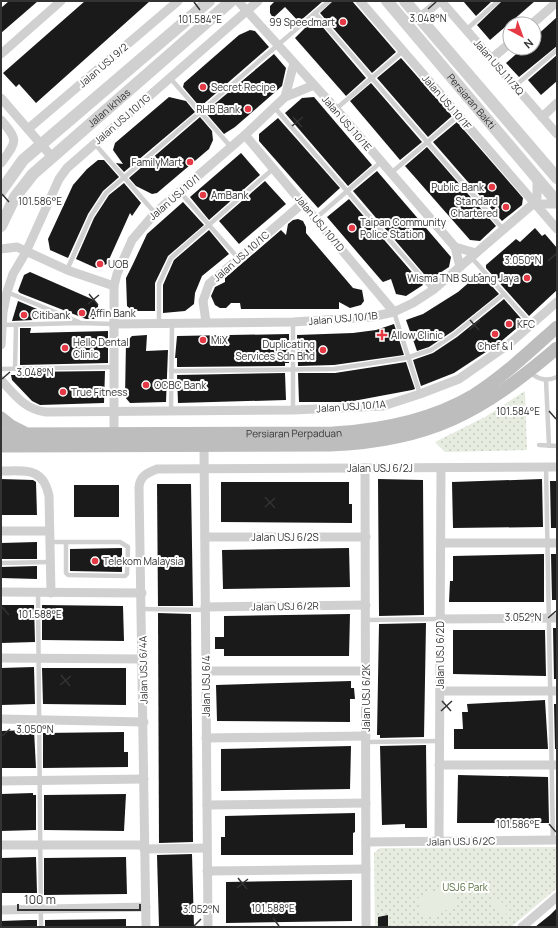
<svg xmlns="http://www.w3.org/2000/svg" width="558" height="928" font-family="Manrope,sans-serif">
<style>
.grass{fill:url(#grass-dots)}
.pitch{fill:#e6ecdf}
.building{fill:#1a1a1a}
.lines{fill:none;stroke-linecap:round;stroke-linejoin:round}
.service{stroke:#d0d0d0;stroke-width:4.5}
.minor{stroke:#d0d0d0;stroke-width:9}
.tertiary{stroke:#d0d0d0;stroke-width:12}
.secondary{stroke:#bdbdbd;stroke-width:13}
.ticks{fill:none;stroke:#333;stroke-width:1.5}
.poi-dot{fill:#e63946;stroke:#fff;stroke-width:1.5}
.labels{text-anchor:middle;stroke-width:4;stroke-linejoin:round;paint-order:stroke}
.poi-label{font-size:10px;fill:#333;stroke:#fff;text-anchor:start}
.street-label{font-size:10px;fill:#333;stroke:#fff}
.park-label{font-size:10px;fill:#56703f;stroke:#fff}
.ticks-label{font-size:10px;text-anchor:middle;fill:#333;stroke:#fff;stroke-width:4;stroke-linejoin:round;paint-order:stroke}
</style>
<defs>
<pattern id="grass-dots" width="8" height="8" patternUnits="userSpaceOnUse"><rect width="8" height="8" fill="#e6ecdf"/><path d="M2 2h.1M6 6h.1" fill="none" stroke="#c6cbc0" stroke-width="1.8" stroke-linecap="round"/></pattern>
</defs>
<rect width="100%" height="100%" fill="#fff"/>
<g class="grass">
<polygon points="525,391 527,450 445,452 435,442 485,417"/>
<polygon points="557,847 557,888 511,927 375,927 374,853 380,848"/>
</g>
<g class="pitch">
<polygon points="450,884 459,905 424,919 416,899"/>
<polygon points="496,897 510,910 504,917 490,903"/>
</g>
<g class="building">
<polygon points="9,1 38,1 1,33 1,8"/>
<polygon points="85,1 150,1 36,103 19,84 16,87 3,73"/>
<polygon points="275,1 323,1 299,22 285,7 273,18 270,13 270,6"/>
<polygon points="333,1 352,1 396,52 372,73 320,13"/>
<polygon points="463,1 492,1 476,16"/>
<polygon points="502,1 535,1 490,40 477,25"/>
<polygon points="557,17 557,46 519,77 506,63 523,48 534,48 534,38"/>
<polygon points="315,18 366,78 346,96 295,38"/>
<polygon points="250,30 255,31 269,47 200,107 183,87 184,83 239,35"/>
<polygon points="274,54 286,68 282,86 235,127 224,134 205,112"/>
<polygon points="557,55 557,81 541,95 528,80"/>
<polygon points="401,58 452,116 428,137 377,78"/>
<polygon points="371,83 422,142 400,160 350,101"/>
<polygon points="169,97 186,101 195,112 124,172 116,163 123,164 113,150 115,143"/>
<polygon points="314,97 372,165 348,186 285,113 302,98"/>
<polygon points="200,117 212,131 213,140 209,149 157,193 152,194 136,186 129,178"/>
<polygon points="278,118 340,188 318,208 259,141 259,134"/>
<polygon points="457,122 523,198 522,205 502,221 433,142"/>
<polygon points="427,147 496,226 480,241 470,240 405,166"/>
<polygon points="241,153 260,175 209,220 190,197"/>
<polygon points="98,160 104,160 119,177 103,191 88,214 68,258 50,250 48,239 73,185 87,169"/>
<polygon points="377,171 451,257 449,267 429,280 353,191"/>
<polygon points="265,181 286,204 239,244 219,221"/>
<polygon points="124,183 141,203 132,216 130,213 107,264 96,268 76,259 94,218 109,195"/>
<polygon points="349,199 423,285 406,296 396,294 391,279 383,282 381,280 327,217"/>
<polygon points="183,202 204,225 168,256 155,283 155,311 133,311 127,306 126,278 133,264 147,234"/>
<polygon points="298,219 303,221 306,227 306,233 353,288 362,290 364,301 361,305 350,308 339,302 339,309 241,309 240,303 231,303 226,308 220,308 215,305 211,296 215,287 225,282 225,278 281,230 286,235 288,224 293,220"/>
<polygon points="535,228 542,236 545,234 557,248 557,290 529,316 486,268 486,265 516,239 520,242"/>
<polygon points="209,230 229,254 202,276 195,293 194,304 185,311 163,313 163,285 174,260"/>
<polygon points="30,272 94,300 98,305 98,319 86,319 20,293 18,291 24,275"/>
<polygon points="480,273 499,294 453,331 429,347 417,351 406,320 423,314 458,292"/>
<polygon points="504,299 524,322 498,344 454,373 421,386 413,360 433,353 457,337"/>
<polygon points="18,301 37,309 34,320 12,321"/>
<polygon points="394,324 404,355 334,365 298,366 297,335 353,333 376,330"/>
<polygon points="20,328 31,328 30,333 108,331 108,363 20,365"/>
<polygon points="289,334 289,363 285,363 285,366 177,367 177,358 175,358 177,336"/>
<polygon points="147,335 146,351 168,350 166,402 130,403 125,397 126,342 132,336"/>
<polygon points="406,362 415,389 412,390 348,402 299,402 298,373 335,373"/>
<polygon points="105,371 104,403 40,405 32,401 12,380 11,375 20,375 20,372"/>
<polygon points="285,373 286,400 178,403 177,375"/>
<polygon points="1,479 33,480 36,482 37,515 1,515"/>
<polygon points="378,479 423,480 424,615 379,616 379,614"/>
<polygon points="542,479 543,527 453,528 452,482"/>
<polygon points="550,481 557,481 557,528 551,528"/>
<polygon points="221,482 349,482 349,504 352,504 352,523 221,522"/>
<polygon points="157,484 191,484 193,606 158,606"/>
<rect x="74" y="485" width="45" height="32"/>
<polygon points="37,542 37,559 1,559 1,543"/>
<polygon points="122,548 122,572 70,571 70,549"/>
<polygon points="349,548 350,587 223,589 222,550"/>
<polygon points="544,554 544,602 449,602 450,581 453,581 453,556"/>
<polygon points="551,554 557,554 557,600 552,600"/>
<polygon points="37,566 37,579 1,578 1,567"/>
<polygon points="1,605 34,605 35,642 1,643"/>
<polygon points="42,605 123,606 124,641 42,640"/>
<polygon points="158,613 191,614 193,842 159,843"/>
<polygon points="350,614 349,656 224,656 224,649 215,649 215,637 224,637 224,616"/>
<polygon points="426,623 424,737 380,738 380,735 377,735 379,624"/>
<polygon points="553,628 557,628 557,679 554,679"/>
<polygon points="453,630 545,630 546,676 453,674"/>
<polygon points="34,667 35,704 1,705 1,668"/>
<polygon points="42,668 126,668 126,705 43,704"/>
<polygon points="351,681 351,688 354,688 355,699 350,699 350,722 217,721 216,685"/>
<polygon points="545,700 548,749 454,749 454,729 463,729 462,712 468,712 467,704"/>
<polygon points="554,704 557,704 557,749 555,749"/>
<polygon points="34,730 36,768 1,768 1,731"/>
<polygon points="124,732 124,752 128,752 128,767 43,768 43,733"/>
<polygon points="426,745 427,828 405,828 405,824 382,825 380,746"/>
<polygon points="351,746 350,789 221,791 221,749"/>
<polygon points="458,775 548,777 549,823 457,823"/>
<polygon points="33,793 33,795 36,795 36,830 1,831 1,794"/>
<polygon points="126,794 124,831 44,830 44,795"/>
<polygon points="355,813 355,832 353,833 353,855 221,855 221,837 225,837 225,816"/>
<polygon points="192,854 194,927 159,927 157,855"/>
<polygon points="36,857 37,893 1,893 1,858"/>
<polygon points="126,857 127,894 44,895 44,858"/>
<polygon points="352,880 352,921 226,923 226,882"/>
<polygon points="557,908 557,927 535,927 550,915"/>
<polygon points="388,915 388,927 378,927 378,917"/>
<polygon points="126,919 126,927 45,927 45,920"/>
<polygon points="29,920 37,920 37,927 1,927 1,921"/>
</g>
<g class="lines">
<g class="service">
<polyline points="315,13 503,229"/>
<polyline points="466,30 498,1"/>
<polyline points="170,78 231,147"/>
<polyline points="515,86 557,50"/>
<polyline points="274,107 433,290"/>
<polyline points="336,109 403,51"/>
<polyline points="94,143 155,213"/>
<polyline points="391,173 458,116"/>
<polyline points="180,192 238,258"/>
<polyline points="316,218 381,162"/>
<polyline points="471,257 531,324"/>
<polyline points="67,270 91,216 106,193 329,1"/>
<polyline points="7,292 79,322"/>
<polyline points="394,312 420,394"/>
<polyline points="293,322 293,410"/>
<polyline points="159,323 159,284 171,258 273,169"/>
<polyline points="1,325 80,323 113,324"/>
<polyline points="1,369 114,367"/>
<polyline points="15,369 16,325"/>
<polyline points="171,371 334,369 406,358 431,350 455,334 504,294"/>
<path d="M529,372C538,379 546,382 557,377"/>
<polyline points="546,380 549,446"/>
<polyline points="171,411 172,323"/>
<polyline points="539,445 557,446"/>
<polyline points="546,467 553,840"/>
<polyline points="50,542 120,542 128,547 127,574 125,576 68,575 66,573 66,542"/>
<polyline points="1,563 50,562"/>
<polyline points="38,593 41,927"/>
<polyline points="142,609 205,610"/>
<polyline points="366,620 440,619"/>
<polyline points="366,742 439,741"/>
</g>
<g class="minor">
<polyline points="238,1 336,109 455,247 460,267"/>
<polyline points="360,1 557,229"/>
<polyline points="441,1 557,134"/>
<polyline points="419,18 440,1"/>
<polyline points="532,24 557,2"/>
<polyline points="1,54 61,1"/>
<polyline points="491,59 510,43"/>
<polyline points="285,97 294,63"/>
<polyline points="1,98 52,157"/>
<polyline points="542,117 557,103"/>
<path d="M1,120C19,141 17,141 1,163"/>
<polyline points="28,129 178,1"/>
<polyline points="245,135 394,312"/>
<polyline points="533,204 557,204"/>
<polyline points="455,247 476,253"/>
<polyline points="1,249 17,247 67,270 114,286"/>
<polyline points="206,322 203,301 209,284 303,203"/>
<polyline points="113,324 293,322 371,317 394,312 413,303 433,290 533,204 537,198 537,178"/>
<polyline points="1,345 3,312 7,292 13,274 26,252 59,179 67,168 258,1"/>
<path d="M1,380C14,394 25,410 46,412L293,410L383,406L420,394L459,379L509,344L557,302"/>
<polyline points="114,440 114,286 117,274 132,240 155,213 245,135 285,97 314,85"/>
<polyline points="204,446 208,927"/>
<polyline points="365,468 366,927"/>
<path d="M1,471C26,471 43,467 49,496L51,593"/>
<polyline points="1,531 49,531"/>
<polyline points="205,537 366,537"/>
<polyline points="441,543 557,543"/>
<polyline points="1,592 142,593"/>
<polyline points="205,607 366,605"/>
<polyline points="440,619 557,618"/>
<polyline points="1,658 143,659"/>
<polyline points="206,671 366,671"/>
<polyline points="440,691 557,691"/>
<polyline points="1,719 144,722"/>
<polyline points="206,738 366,736"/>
<polyline points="439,765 557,765"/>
<polyline points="1,781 144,779"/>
<polyline points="207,805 366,803"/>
<polyline points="439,841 441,468"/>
<polyline points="366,842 557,840"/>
<polyline points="1,845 144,845"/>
<polyline points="144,849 207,848"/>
<polyline points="207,871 366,869"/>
<polyline points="1,910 146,907"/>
<path d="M146,927L139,487C140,476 147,473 157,469L557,467"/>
<polyline points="522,927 557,897"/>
</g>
<g class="tertiary">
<path id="s1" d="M387,1L557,202"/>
<polyline points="405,1 557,178"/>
<polyline points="1,191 23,160 209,1"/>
<path id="s2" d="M1,226L15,197L33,174L231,1"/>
</g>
<g class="secondary">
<polyline points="1,418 11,426 23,432"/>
<path id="s3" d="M1,434L333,433C382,430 432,420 474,395C504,376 530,351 557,327"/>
<path d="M1,446L330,445C430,441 482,412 557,348"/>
</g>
</g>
<path class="ticks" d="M194,2L200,10M428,9L436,2M293,117L302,127M292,126L303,117M2,194L9,202M548,261L556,254M89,294L98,305M88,304L99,295M470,320L479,330M469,330L480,320M2,379L10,372M549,411L556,419M265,497L275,508M265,507L275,498M2,607L9,615M548,618L556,611M61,675L70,686M60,685L71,676M442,701L451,711M441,711L452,701M2,736L10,729M549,824L556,832M238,878L247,889M237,888L248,879M273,918L279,926M194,926L201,919"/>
<g class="poi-dot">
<circle cx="343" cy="22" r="4"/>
<circle cx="203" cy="87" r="4"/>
<circle cx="248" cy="109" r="4"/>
<circle cx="190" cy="162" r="4"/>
<circle cx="492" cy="187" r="4"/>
<circle cx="203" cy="195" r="4"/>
<circle cx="506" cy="207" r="4"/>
<circle cx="352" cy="228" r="4"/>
<circle cx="100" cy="264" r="4"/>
<circle cx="527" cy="278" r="4"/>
<circle cx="82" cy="313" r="4"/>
<circle cx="24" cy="315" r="4"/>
<circle cx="509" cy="324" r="4"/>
<circle cx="495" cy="334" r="4"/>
<path d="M380 329h4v4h4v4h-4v4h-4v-4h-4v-4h4z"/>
<circle cx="203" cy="340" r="4"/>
<circle cx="65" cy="348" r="4"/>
<circle cx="323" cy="350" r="4"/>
<circle cx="146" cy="385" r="4"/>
<circle cx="63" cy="392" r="4"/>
<circle cx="95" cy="561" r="4"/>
</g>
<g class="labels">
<g class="poi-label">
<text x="335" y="26" text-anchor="end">99 Speedmart</text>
<text x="211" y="91">Secret Recipe</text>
<text x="240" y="113" text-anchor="end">RHB Bank</text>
<text x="182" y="166" text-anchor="end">FamilyMart</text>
<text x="484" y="191" text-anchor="end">Public Bank</text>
<text x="211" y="199">AmBank</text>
<text x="498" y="205" text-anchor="end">Standard<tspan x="498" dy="12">Chartered</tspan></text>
<text x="360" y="226">Taipan Community<tspan x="360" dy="12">Police Station</tspan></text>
<text x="108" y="268">UOB</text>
<text x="519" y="282" text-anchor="end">Wisma TNB Subang Jaya</text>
<text x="90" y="317">Affin Bank</text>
<text x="32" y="319">Citibank</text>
<text x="517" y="328">KFC</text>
<text x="391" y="339">Allow Clinic</text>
<text x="211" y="344">MiX</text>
<text x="73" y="346">Hello Dental<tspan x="73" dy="12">Clinic</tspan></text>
<text x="315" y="348" text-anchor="end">Duplicating<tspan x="315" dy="12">Services Sdn Bhd</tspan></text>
<text x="495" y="350" text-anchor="middle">Chef &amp; I</text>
<text x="154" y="389">OCBC Bank</text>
<text x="71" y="396">True Fitness</text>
<text x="103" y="565">Telekom Malaysia</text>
</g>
<g class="street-label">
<text transform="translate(103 65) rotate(-41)" y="4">Jalan USJ 9/2</text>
<text transform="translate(499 67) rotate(49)" y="4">Jalan USJ 11/3Q</text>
<text transform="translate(447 102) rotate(49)" y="4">Jalan USJ 10/1F</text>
<text dy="4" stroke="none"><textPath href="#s1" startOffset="131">Persiaran Bakti</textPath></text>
<text dy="4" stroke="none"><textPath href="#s2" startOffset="162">Jalan Ikhlas</textPath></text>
<text transform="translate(122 119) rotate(-41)" y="4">Jalan USJ 10/1G</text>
<text transform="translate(347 123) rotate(49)" y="4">Jalan USJ 10/1E</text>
<text transform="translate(174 197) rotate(-41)" y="4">Jalan USJ 10/1</text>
<text transform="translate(320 223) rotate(50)" y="4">Jalan USJ 10/1D</text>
<text transform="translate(241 256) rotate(-41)" y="4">Jalan USJ 10/1C</text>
<text transform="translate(343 318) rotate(-5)" y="4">Jalan USJ 10/1B</text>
<text transform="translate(351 406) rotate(-4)" y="4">Jalan USJ 10/1A</text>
<text dy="4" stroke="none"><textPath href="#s3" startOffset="293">Persiaran Perpaduan</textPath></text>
<text x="380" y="472">Jalan USJ 6/2J</text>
<text x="285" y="541">Jalan USJ 6/2S</text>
<text transform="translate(285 606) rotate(-1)" y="4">Jalan USJ 6/2R</text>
<text transform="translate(440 655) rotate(-90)" y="4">Jalan USJ 6/2D</text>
<text transform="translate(143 670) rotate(-91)" y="4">Jalan USJ 6/4A</text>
<text transform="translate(206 686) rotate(-90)" y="4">Jalan USJ 6/4</text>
<text transform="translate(366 698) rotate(-90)" y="4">Jalan USJ 6/2K</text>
<text transform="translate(461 841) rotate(-1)" y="4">Jalan USJ 6/2C</text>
</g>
<g class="park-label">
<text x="465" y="891">USJ6 Park</text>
</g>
</g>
<g class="ticks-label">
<text x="428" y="22">3.048°N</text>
<text x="200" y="23">101.584°E</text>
<text x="40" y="205">101.586°E</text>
<text x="523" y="264">3.050°N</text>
<text x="35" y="376">3.048°N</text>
<text x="518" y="415">101.584°E</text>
<text x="40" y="618">101.588°E</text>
<text x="523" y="621">3.052°N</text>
<text x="35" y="733">3.050°N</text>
<text x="518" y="828">101.586°E</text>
<text x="273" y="912">101.588°E</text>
<text x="201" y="913">3.052°N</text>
</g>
<rect width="558" height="928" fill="none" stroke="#333333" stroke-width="4"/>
<g transform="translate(522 36) rotate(139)"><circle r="19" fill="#ffffff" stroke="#adadad"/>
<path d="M0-3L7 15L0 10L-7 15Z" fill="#e63946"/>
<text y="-6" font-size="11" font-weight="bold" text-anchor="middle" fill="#333333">N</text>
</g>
<path d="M18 904v6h122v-6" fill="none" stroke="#333333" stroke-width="2"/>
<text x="24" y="904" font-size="12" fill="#333333" stroke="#ffffff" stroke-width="3" paint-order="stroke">100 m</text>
</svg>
